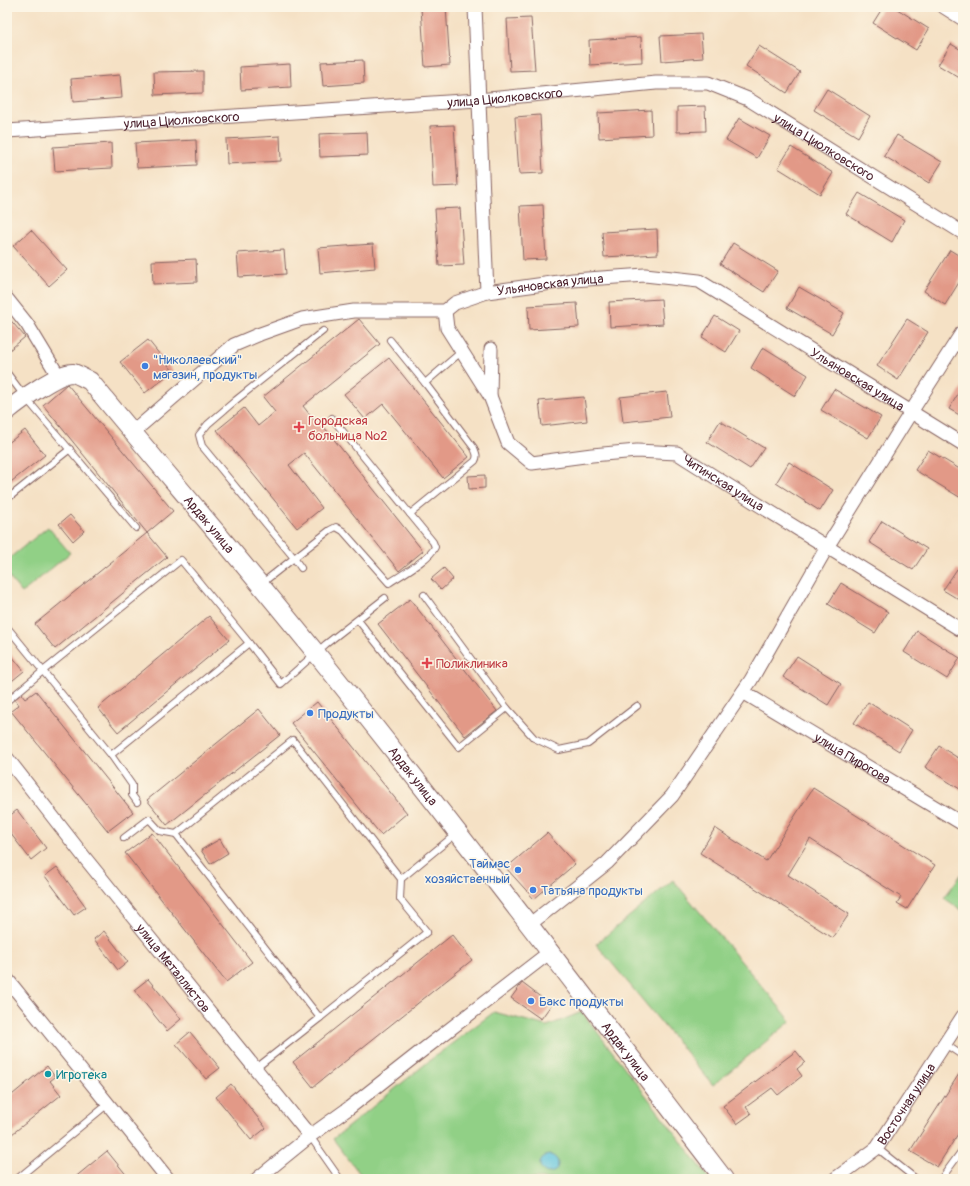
<svg xmlns="http://www.w3.org/2000/svg" width="970" height="1186" font-family="Pangolin,sans-serif">
<style>
.green{fill:#91d086;stroke:#6e7858}
.water{fill:#61c6df;stroke:#567285}
.building{fill:#e29987}
.lines{fill:none;stroke-linecap:round;stroke-linejoin:round}
.lane-casing{stroke:#866361;stroke-width:8}
.street-casing{stroke:#866361;stroke-width:15}
.secondary-casing{stroke:#866361;stroke-width:20}
.lane{stroke:#fff;stroke-width:6}
.street{stroke:#fff;stroke-width:13}
.secondary{stroke:#fff;stroke-width:18}
.shop-dot{fill:#3f7fe0;stroke:#fcf5e5;stroke-width:1.5}
.health-dot{fill:#e0444e;stroke:#fcf5e5;stroke-width:1.5}
.culture-dot{fill:#0f9aa8;stroke:#fcf5e5;stroke-width:1.5}
.labels{text-anchor:middle;stroke-width:3;stroke-linejoin:round;paint-order:stroke}
.street-label{font-size:13px;fill:#4a1f2b;stroke:#fcf5e5}
.shop-label{font-size:13px;fill:#366cbe;stroke:#fcf5e5;text-anchor:start}
.health-label{font-size:13px;fill:#be3a42;stroke:#fcf5e5;text-anchor:start}
.culture-label{font-size:13px;fill:#0d838f;stroke:#fcf5e5;text-anchor:start}
</style>
<rect width="100%" height="100%" fill="#fcf5e5"/>
<filter id="ink" filterUnits="userSpaceOnUse"><feTurbulence type="fractalNoise" baseFrequency=".025" numOctaves="2"/><feDisplacementMap in="SourceGraphic" scale="8" xChannelSelector="R" yChannelSelector="G"/><feConvolveMatrix kernelMatrix="1 2 1 2 8 2 1 2 1" color-interpolation-filters="sRGB"/></filter>
<filter id="wash" filterUnits="userSpaceOnUse"><feTurbulence type="fractalNoise" baseFrequency=".012" numOctaves="4" result="noise"/><feDisplacementMap in="SourceGraphic" scale="16" xChannelSelector="R" yChannelSelector="G"/><feGaussianBlur stdDeviation="0.9" result="paint"/><feColorMatrix in="noise" values="0 0 0 0 0 0 0 0 0 0 0 0 0 0 0 0 0 1.4 0 .05"/><feComposite in="paint" operator="in"/></filter>
<g filter="url(#wash)">
<rect width="100%" height="100%" fill="#f5e1c5"/>
<g class="green">
<polygon points="48,527 70,553 22,593 7,575 7,560"/>
<polygon points="963,872 963,911 944,898"/>
<polygon points="673,880 791,1021 713,1085 596,944"/>
<polygon points="494,1012 547,1026 582,1012 710,1179 364,1179 333,1139 434,1057"/>
</g>
<circle class="water" cx="549" cy="1164" r="9"/>
<g id="blocks">
<g class="building">
<polygon points="446,7 450,65 425,67 421,8"/>
<polygon points="883,7 894,7 929,29 916,50 873,23"/>
<polygon points="531,18 535,70 510,71 507,19"/>
<polygon points="701,34 703,58 662,61 660,36"/>
<polygon points="641,37 642,62 590,65 589,40"/>
<polygon points="951,44 963,51 963,80 938,65"/>
<polygon points="759,46 800,72 787,93 746,66"/>
<polygon points="363,60 364,83 323,86 321,62"/>
<polygon points="290,64 291,87 241,90 240,67"/>
<polygon points="203,71 203,93 155,95 154,72"/>
<polygon points="120,75 122,98 73,102 71,79"/>
<polygon points="827,89 870,116 858,137 814,110"/>
<polygon points="705,106 706,131 677,132 677,107"/>
<polygon points="651,110 652,135 599,138 598,113"/>
<polygon points="540,115 543,173 519,174 515,117"/>
<polygon points="739,118 770,136 757,158 726,140"/>
<polygon points="454,125 458,186 433,187 430,126"/>
<polygon points="367,132 368,155 320,157 319,134"/>
<polygon points="897,135 942,162 929,183 884,156"/>
<polygon points="280,136 281,161 227,164 226,139"/>
<polygon points="196,140 197,165 137,168 135,143"/>
<polygon points="111,143 112,168 55,171 53,147"/>
<polygon points="791,147 833,173 820,194 778,168"/>
<polygon points="859,193 904,220 892,242 846,214"/>
<polygon points="543,205 546,259 523,260 520,206"/>
<polygon points="460,208 464,265 439,266 435,209"/>
<polygon points="657,229 658,254 604,257 602,232"/>
<polygon points="31,230 67,270 49,286 13,246"/>
<polygon points="733,243 778,271 764,292 720,264"/>
<polygon points="373,244 375,268 320,273 318,248"/>
<polygon points="284,250 286,274 239,277 237,253"/>
<polygon points="950,250 963,258 963,276 945,305 924,291"/>
<polygon points="196,259 197,282 153,284 152,261"/>
<polygon points="799,287 844,313 832,334 787,308"/>
<polygon points="661,299 663,324 610,327 609,302"/>
<polygon points="577,303 579,327 529,330 528,306"/>
<polygon points="7,316 25,337 7,352"/>
<polygon points="715,316 739,331 726,352 702,337"/>
<polygon points="359,319 380,344 303,406 317,424 320,422 324,427 423,551 399,571 304,453 289,465 322,508 297,528 217,430 244,408 258,426 275,412 263,397"/>
<polygon points="907,319 928,332 898,380 877,366"/>
<polygon points="148,340 173,371 145,393 120,362"/>
<polygon points="763,347 808,375 795,396 751,368"/>
<polygon points="389,358 469,457 443,478 383,404 365,419 344,394"/>
<polygon points="67,384 173,511 147,533 167,557 55,649 35,624 147,533 43,405"/>
<polygon points="962,387 963,387 963,417 949,409"/>
<polygon points="834,389 881,417 868,438 821,410"/>
<polygon points="667,392 670,417 623,422 620,397"/>
<polygon points="584,397 587,421 542,426 539,401"/>
<polygon points="720,421 764,448 750,469 707,442"/>
<polygon points="25,430 45,455 7,485 7,444"/>
<polygon points="928,450 963,471 963,494 961,498 915,470"/>
<polygon points="789,462 833,490 820,511 776,483"/>
<polygon points="485,475 485,488 469,489 468,476"/>
<polygon points="70,515 84,531 73,541 59,524"/>
<polygon points="882,521 927,549 913,570 869,542"/>
<polygon points="444,568 453,579 441,590 431,579"/>
<polygon points="957,569 963,573 963,602 943,590"/>
<polygon points="841,583 888,612 875,633 828,604"/>
<polygon points="410,599 497,711 465,736 378,624"/>
<polygon points="209,616 229,640 118,732 98,708"/>
<polygon points="917,631 960,658 947,679 904,652"/>
<polygon points="7,650 24,671 7,685"/>
<polygon points="797,656 841,684 828,705 783,677"/>
<polygon points="36,691 133,812 108,831 11,711 19,705 15,699 21,694 25,699"/>
<polygon points="317,702 407,813 381,835 291,723"/>
<polygon points="868,702 912,730 899,751 854,723"/>
<polygon points="259,709 280,735 167,825 147,800"/>
<polygon points="939,746 963,761 963,791 925,767"/>
<polygon points="813,788 935,865 907,909 897,903 901,897 810,839 788,875 849,914 833,938 700,853 715,828 766,861"/>
<polygon points="17,810 46,848 31,860 7,829 7,818"/>
<polygon points="152,833 252,962 226,982 125,853"/>
<polygon points="547,833 575,864 534,899 506,868"/>
<polygon points="220,839 228,853 210,864 201,850"/>
<polygon points="57,867 86,907 74,915 45,876"/>
<polygon points="104,931 128,962 118,970 94,939"/>
<polygon points="452,935 472,960 313,1087 293,1062"/>
<polygon points="148,979 181,1019 167,1031 134,990"/>
<polygon points="522,983 551,1005 541,1019 511,998"/>
<polygon points="190,1032 220,1068 206,1079 176,1044"/>
<polygon points="796,1051 805,1062 797,1069 802,1076 778,1095 772,1088 746,1107 751,1114 737,1124 723,1106"/>
<polygon points="47,1066 55,1077 50,1081 61,1095 7,1138 7,1099"/>
<polygon points="959,1074 963,1077 963,1126 937,1167 910,1151"/>
<polygon points="231,1084 266,1128 251,1140 216,1097"/>
<polygon points="107,1151 128,1177 126,1179 73,1179"/>
</g>
</g>
</g>
<g filter="url(#ink)">
<use href="#blocks" fill-opacity="0" stroke="#866361" stroke-width="1"/>
<g class="lines">
<defs>
<g id="lane">
<polyline points="7,373 25,397 136,528"/>
<polyline points="425,383 461,352"/>
<polyline points="332,418 410,514"/>
<polyline points="7,499 70,449"/>
<path d="M301,568L294,558L330,530L336,527L343,531L389,583C401,575 430,559 435,547L433,542L410,514L475,461C478,456 476,453 474,448L425,383L390,340"/>
<polyline points="261,584 294,558 202,446 199,435 208,424 236,400 323,331"/>
<polyline points="358,620 459,747 507,708 424,595"/>
<polyline points="7,627 43,671 7,701"/>
<polyline points="507,708 534,738 559,750 588,744 637,706"/>
<polyline points="111,755 249,643 281,684 326,644 385,598"/>
<polyline points="137,802 132,795 132,785 111,755 43,671 181,560 249,643"/>
<polyline points="124,838 149,819 160,831 176,834"/>
<polyline points="320,1018 427,932 400,899 401,879"/>
<polyline points="945,1044 963,1056"/>
<polyline points="255,1069 320,1018 176,834 293,740 401,879 457,833"/>
<polyline points="310,1136 340,1179"/>
<polyline points="877,1148 916,1179"/>
<polyline points="17,1179 108,1104"/>
<polyline points="941,1179 963,1149"/>
</g>
<g id="street">
<polyline points="475,7 487,292"/>
<polyline points="944,7 963,19"/>
<path id="s1" d="M7,131L478,100L656,83H708L748,99L963,233"/>
<polyline points="7,299 27,324 59,377"/>
<path id="s2" d="M445,311L447,328L490,396L508,443L532,463L592,455L637,451L677,453L756,503L963,631"/>
<polyline points="490,396 491,349"/>
<path id="s3" d="M133,432L234,345L260,334L302,319L354,311H445L455,303L487,292L573,280L645,275L699,281L963,444"/>
<path id="s4" d="M743,692L963,824"/>
<path id="s5" d="M7,758L85,858L310,1136"/>
<polyline points="529,925 607,863 672,796 751,680 827,547 911,412 963,331"/>
<polyline points="7,979 108,1104 168,1179"/>
<polyline points="257,1179 310,1136 349,1108 419,1053 550,952"/>
<path id="s6" d="M835,1179L877,1148L963,1016"/>
</g>
<g id="secondary">
<path id="s7" d="M7,411C18,402 59,372 73,373C77,374 86,379 90,381C165,472 242,561 316,653C455,826 589,1003 724,1179"/>
</g>
</defs>
<use href="#lane" class="lane-casing"/>
<use href="#street" class="street-casing"/>
<use href="#secondary" class="secondary-casing"/>
<use href="#lane" class="lane"/>
<use href="#street" class="street"/>
<use href="#secondary" class="secondary"/>
</g>
</g>
<g class="shop-dot">
<circle cx="145" cy="366" r="4"/>
<circle cx="310" cy="713" r="4"/>
<circle cx="518" cy="870" r="4"/>
<circle cx="533" cy="890" r="4"/>
<circle cx="531" cy="1001" r="4"/>
</g>
<g class="health-dot">
<path d="M297 421h4v4h4v4h-4v4h-4v-4h-4v-4h4z"/>
<path d="M425 657h4v4h4v4h-4v4h-4v-4h-4v-4h4z"/>
</g>
<circle class="culture-dot" cx="48" cy="1074" r="4"/>
<g class="labels">
<g class="street-label">
<text dy="5" stroke="none"><textPath href="#s1" startOffset="499">улица Циолковского</textPath></text>
<text dy="5" stroke="none"><textPath href="#s1" startOffset="175">улица Циолковского</textPath></text>
<text dy="5" stroke="none"><textPath href="#s1" startOffset="836">улица Циолковского</textPath></text>
<text dy="5" stroke="none"><textPath href="#s3" startOffset="460">Ульяновская улица</textPath></text>
<text dy="5" stroke="none"><textPath href="#s3" startOffset="796">Ульяновская улица</textPath></text>
<text dy="5" stroke="none"><textPath href="#s2" startOffset="380">Читинская улица</textPath></text>
<text dy="5" stroke="none"><textPath href="#s7" startOffset="282">Ардак улица</textPath></text>
<text dy="5" stroke="none"><textPath href="#s4" startOffset="128">улица Пирогова</textPath></text>
<text dy="5" stroke="none"><textPath href="#s7" startOffset="606">Ардак улица</textPath></text>
<text dy="5" stroke="none"><textPath href="#s5" startOffset="268">улица Металлистов</textPath></text>
<text dy="5" stroke="none"><textPath href="#s7" startOffset="954">Ардак улица</textPath></text>
<text dy="5" stroke="none"><textPath href="#s6" startOffset="105">Восточная улица</textPath></text>
</g>
<g class="shop-label">
<text x="153" y="364">"Николаевский"<tspan x="153" dy="15">магазин, продукты</tspan></text>
<text x="318" y="718">Продукты</text>
<text x="510" y="868" text-anchor="end">Таймас<tspan x="510" dy="15">хозяйственный</tspan></text>
<text x="541" y="895">Татьяна продукты</text>
<text x="539" y="1006">Бакс продукты</text>
</g>
<g class="health-label">
<text x="308" y="425">Городская<tspan x="308" dy="15">больница №2</tspan></text>
<text x="436" y="668">Поликлиника</text>
</g>
<g class="culture-label">
<text x="56" y="1079">Игротека</text>
</g>
</g>
<rect width="970" height="1186" fill="none" stroke="#fcf5e5" stroke-width="24"/>
</svg>
